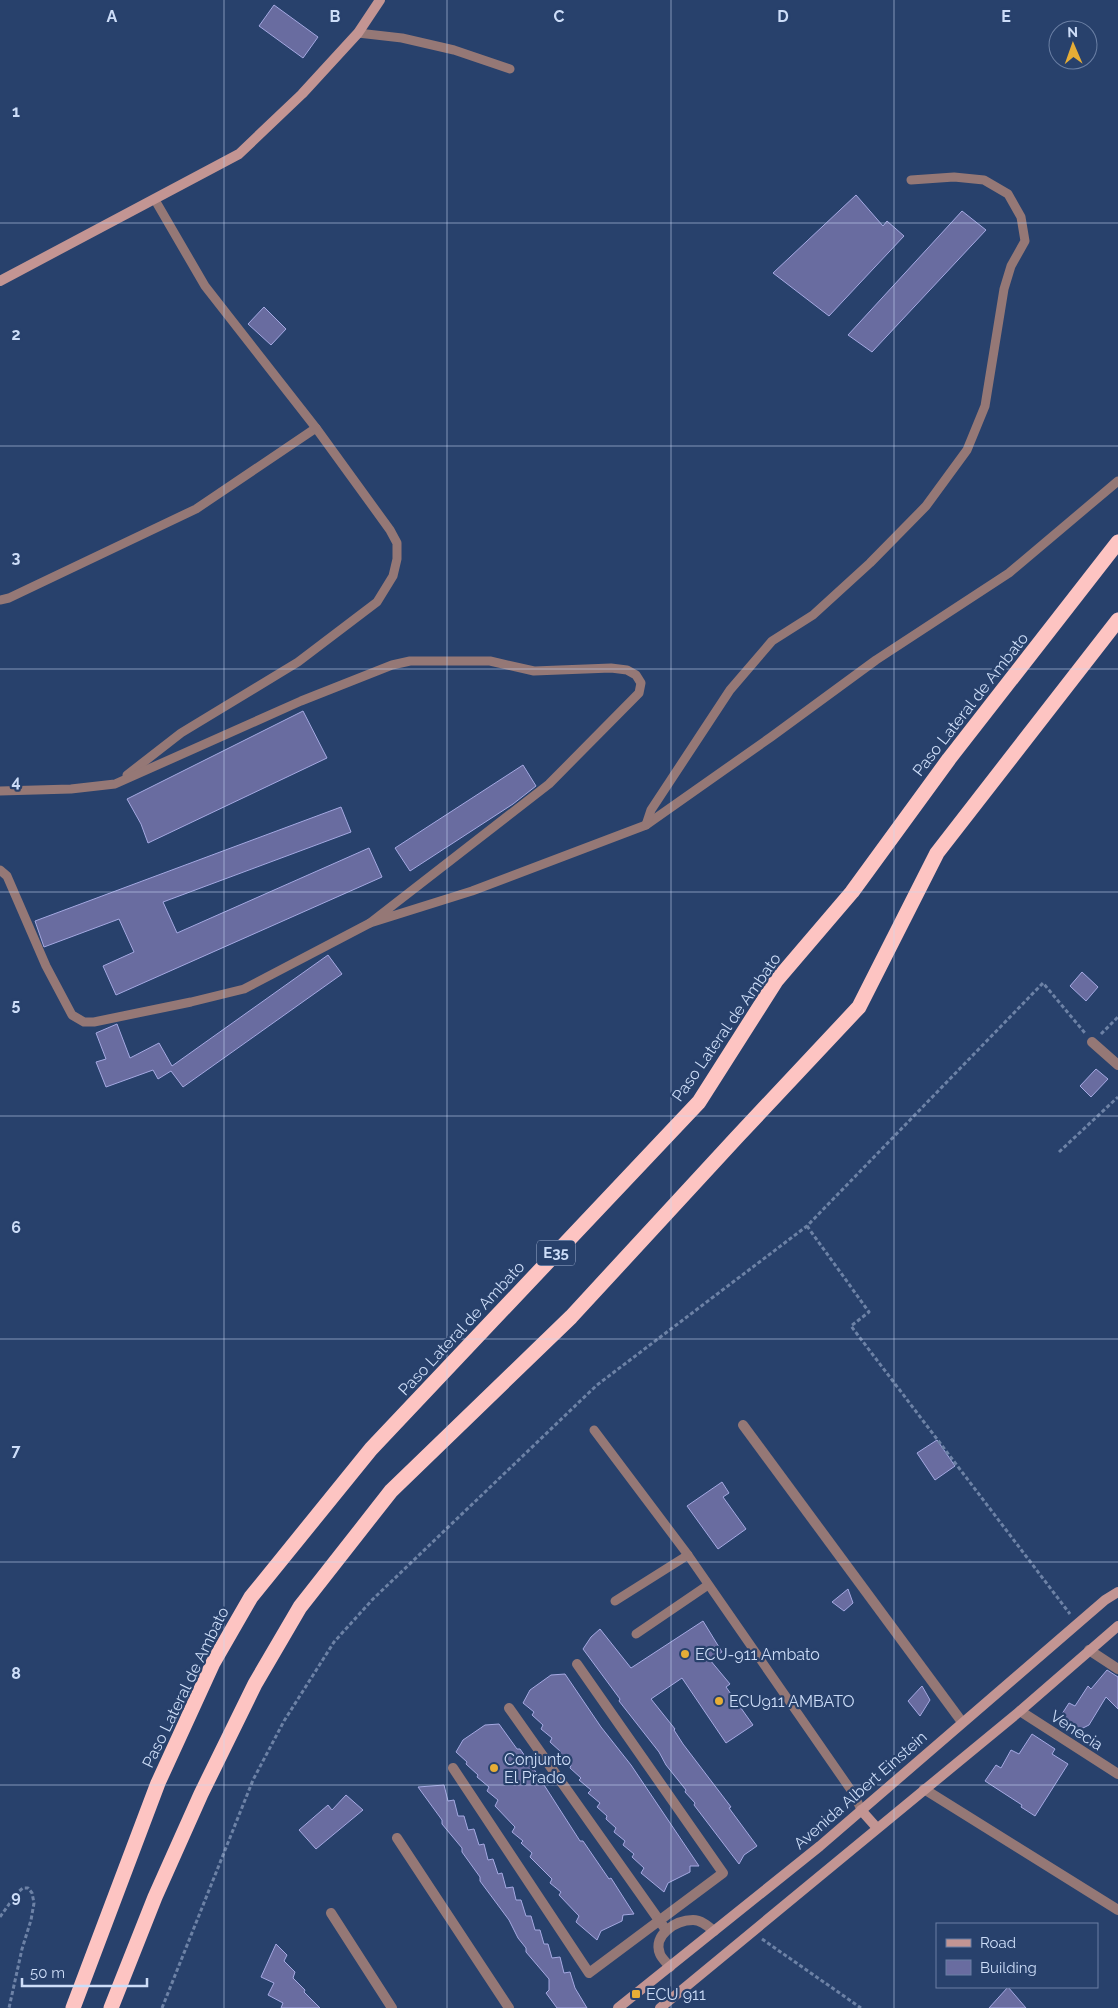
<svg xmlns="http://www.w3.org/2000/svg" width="1118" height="2008" font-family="Raleway,sans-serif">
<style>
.building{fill:#696ca0;stroke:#a5a9e2}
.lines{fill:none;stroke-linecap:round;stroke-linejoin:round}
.path{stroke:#6d82a6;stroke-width:3;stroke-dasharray:4 2.5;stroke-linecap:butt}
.lane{stroke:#957876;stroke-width:9}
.street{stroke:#957876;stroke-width:10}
.secondary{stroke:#c39593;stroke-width:10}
.highway{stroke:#fdc4c2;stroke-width:15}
.grid{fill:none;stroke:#cdddf8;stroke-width:1;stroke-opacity:0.55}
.poi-dot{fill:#e6ad36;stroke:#28416c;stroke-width:2}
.labels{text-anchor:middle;stroke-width:4.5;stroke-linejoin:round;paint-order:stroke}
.shield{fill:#28416c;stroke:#9caece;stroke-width:1}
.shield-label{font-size:15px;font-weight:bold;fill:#cdddf8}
.street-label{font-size:16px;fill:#cdddf8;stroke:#28416c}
.poi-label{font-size:16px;fill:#cdddf8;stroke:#28416c;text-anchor:start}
.grid-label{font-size:16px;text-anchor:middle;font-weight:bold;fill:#cdddf8;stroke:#28416c;stroke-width:4.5;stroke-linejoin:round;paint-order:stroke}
</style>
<rect width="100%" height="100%" fill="#28416c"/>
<g class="building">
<polygon points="274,5 318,37 303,58 259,26"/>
<polygon points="856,195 883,226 887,221 904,236 829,316 773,273"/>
<polygon points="962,211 986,230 872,352 848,335"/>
<polygon points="264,307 286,329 271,345 248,324"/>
<polygon points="303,711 327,758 148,843 141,824 127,799"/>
<polygon points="523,765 536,786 513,804 410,871 395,848"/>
<polygon points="341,807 351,832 163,902 177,933 369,848 382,877 116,995 103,966 134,952 119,919 44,947 35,921"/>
<polygon points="328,955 342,974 183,1087 171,1071 158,1079 153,1070 106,1087 96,1062 106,1059 96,1033 117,1024 130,1058 159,1043 172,1066"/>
<polygon points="1082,972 1098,987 1086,1001 1070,986"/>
<polygon points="1096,1069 1108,1079 1091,1097 1080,1086"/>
<polygon points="937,1440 955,1466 935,1480 917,1453"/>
<polygon points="722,1482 729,1493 723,1497 746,1529 718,1549 687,1506"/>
<polygon points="848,1589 853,1603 844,1611 832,1602"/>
<polygon points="703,1621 722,1652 710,1660 730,1684 726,1687 753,1725 726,1743 682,1678 651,1699 675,1729 674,1730 683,1744 731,1807 729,1808 757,1846 744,1855 739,1864 694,1805 695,1803 685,1792 686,1790 666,1765 659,1752 619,1701 620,1699 583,1649 591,1637 600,1629 631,1668"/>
<polygon points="1107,1670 1118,1677 1118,1709 1106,1697 1089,1725 1079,1730 1060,1717 1069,1703 1075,1706 1088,1686 1091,1689"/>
<polygon points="565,1674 601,1727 631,1765 699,1866 690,1866 690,1872 668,1883 664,1892 641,1873 644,1868 632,1857 634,1854 623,1845 625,1841 614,1832 616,1828 606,1819 607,1816 597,1807 600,1803 588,1793 591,1790 579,1780 581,1778 570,1768 571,1765 559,1755 561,1752 550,1742 552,1738 541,1729 543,1725 532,1715 534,1712 523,1703 530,1690 551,1675"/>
<polygon points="922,1686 930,1700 920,1716 908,1701"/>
<polygon points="499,1724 517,1749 520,1749 530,1763 580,1841 583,1841 609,1879 611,1878 634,1914 623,1915 622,1921 601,1931 597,1940 576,1922 579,1916 559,1895 561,1892 550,1883 552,1879 530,1857 532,1853 521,1843 523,1841 512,1832 515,1827 495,1806 498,1800 487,1791 489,1787 477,1777 478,1775 466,1764 467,1762 456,1752 463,1740 485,1725"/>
<polygon points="1032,1734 1055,1749 1052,1754 1068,1764 1035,1816 1021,1807 1022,1805 985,1781 996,1765 1001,1768 1011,1750 1019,1754"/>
<polygon points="444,1785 448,1801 454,1800 458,1816 464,1816 468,1830 474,1829 479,1845 484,1844 488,1860 493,1859 498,1874 502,1873 506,1888 513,1887 516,1900 521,1900 526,1916 531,1916 535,1930 540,1930 544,1944 548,1944 552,1958 560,1957 564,1973 570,1972 575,1988 587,2008 557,2008 546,1993 549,1990 549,1979 526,1952 526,1948 518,1938 509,1920 480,1881 480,1877 462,1852 462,1848 442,1824 442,1820 418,1787"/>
<polygon points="346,1795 363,1810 316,1849 299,1830 328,1805 332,1810"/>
<polygon points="276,1944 287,1955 284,1961 295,1972 293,1978 305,1990 304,1992 320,2008 281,2008 283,2003 268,1995 274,1983 261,1977"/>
<polygon points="1008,1987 1026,2008 989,2008"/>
</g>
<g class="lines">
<g class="path">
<polyline points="1101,1034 1118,1017"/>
<polyline points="1059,1152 1118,1097"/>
<polyline points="807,1226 869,1312 851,1326 1070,1614"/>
<polyline points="0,1917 17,1893 23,1888 28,1888 32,1893 34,1903 31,1920 22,1949 9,2008"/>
<polyline points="762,1939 861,2008"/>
<polyline points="162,2008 253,1780 284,1721 334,1642 373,1599 597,1385 807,1226 1043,983 1085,1033"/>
</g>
<g class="lane">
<polyline points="358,33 402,38 454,50 510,69"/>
<polyline points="0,600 9,598 196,509 316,428"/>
<polyline points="127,775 181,733 298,662 377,602 393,576 397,559 397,543 390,530 316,428 205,286 155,200"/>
<polyline points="0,791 71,789 115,784 301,701 392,665 410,661 490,661 534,671 611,668 627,670 636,675 641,683 639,693 549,784 370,923 472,891 646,825 771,737 876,660 1009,573 1118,481"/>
<polyline points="646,825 651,810 730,690 772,641 813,615 870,563 926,506 967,450 985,406 1004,289 1011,266 1025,241 1021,217 1008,194 984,180 954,177 911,180"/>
<polyline points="0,870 7,876 46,966 72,1015 84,1022 94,1022 191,1002 244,989 370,923"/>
<polyline points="594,1430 688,1555 855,1796 861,1810"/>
<polyline points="615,1601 688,1555"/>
<polyline points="636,1634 708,1585"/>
</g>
<g class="street">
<polyline points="1092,1042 1118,1065"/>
<polyline points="743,1425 962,1722"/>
<polyline points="1089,1650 1118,1669"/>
<polyline points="509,1708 666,1930"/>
<polyline points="1020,1711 1118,1774"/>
<polyline points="453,1768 589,1973 723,1873 577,1664"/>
<polyline points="924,1789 1118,1910"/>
<polyline points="397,1838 509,2008"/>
<polyline points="331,1913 392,2008"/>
<path d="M670,1967C667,1963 662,1959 660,1954C652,1935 676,1920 693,1920C701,1920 708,1926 714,1931"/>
</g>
<g class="secondary">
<polyline points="0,281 239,154 302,94 358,33 380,0"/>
<polyline points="861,1810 877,1828"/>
<polyline points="618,2008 820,1846 1105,1600 1118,1592"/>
<polyline points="660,2008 1020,1711 1118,1626"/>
</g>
<g class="highway">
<polyline points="73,2008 158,1783 213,1663 251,1597 371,1449 699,1102 776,981 852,892 949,759 1118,542"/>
<polyline points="111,2008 155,1897 201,1794 255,1684 300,1607 391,1491 571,1317 737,1137 859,1007 937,853 1118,620"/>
</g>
</g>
<path class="grid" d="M224,0V2008M447,0V2008M671,0V2008M894,0V2008M0,223H1118M0,446H1118M0,669H1118M0,892H1118M0,1116H1118M0,1339H1118M0,1562H1118M0,1785H1118"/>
<g class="poi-dot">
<circle cx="685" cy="1654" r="5"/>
<circle cx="719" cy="1701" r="5"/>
<circle cx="494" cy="1768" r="5"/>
<rect x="631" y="1989" width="10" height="10" rx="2.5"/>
</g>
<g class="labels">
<rect class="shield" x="537" y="1240.5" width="38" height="25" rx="4"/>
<g class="shield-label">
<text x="556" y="1258">E35</text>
</g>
<g class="street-label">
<text transform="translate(970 704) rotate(-52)" y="6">Paso Lateral de Ambato</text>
<text transform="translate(726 1027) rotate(-55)" y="6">Paso Lateral de Ambato</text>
<text transform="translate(461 1328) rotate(-47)" y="6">Paso Lateral de Ambato</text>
<text transform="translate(185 1687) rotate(-64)" y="6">Paso Lateral de Ambato</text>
<text transform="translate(1077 1730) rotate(33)" y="6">Venecia</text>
<text transform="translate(860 1790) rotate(-41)" y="6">Avenida Albert Einstein</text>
</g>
<g class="poi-label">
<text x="695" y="1660">ECU-911 Ambato</text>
<text x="729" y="1707">ECU911 AMBATO</text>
<text x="504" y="1765">Conjunto<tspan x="504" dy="18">El Prado</tspan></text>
<text x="646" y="2000">ECU 911</text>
</g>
</g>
<g class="grid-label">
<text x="112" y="22">A</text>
<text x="335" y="22">B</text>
<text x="559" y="22">C</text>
<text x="783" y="22">D</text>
<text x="1006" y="22">E</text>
<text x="16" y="117">1</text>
<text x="16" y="340">2</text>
<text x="16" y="563">3</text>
<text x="16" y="787">4</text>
<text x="16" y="1010">5</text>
<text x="16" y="1233">6</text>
<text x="16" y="1456">7</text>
<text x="16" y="1679">8</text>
<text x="16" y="1902">9</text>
</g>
<rect x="936" y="1923" width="162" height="65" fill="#28416c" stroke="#6a7fa4"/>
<rect x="946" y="1939" width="25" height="8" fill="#c39593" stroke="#6a7fa4"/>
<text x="980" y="1948" font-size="15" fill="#cdddf8">Road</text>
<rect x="946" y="1960" width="25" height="15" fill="#696ca0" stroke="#6a7fa4"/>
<text x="980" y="1973" font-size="15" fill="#cdddf8">Building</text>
<g transform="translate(1073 45) rotate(358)"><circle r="24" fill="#28416c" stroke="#6a7fa4"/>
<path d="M0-4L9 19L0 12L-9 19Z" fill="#e6ad36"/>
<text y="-8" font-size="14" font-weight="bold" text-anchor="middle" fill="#cdddf8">N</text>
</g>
<path d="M22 1978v8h125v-8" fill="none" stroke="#cdddf8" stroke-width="2.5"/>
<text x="30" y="1978" font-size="15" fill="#cdddf8" stroke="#28416c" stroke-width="4" paint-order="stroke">50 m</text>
</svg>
